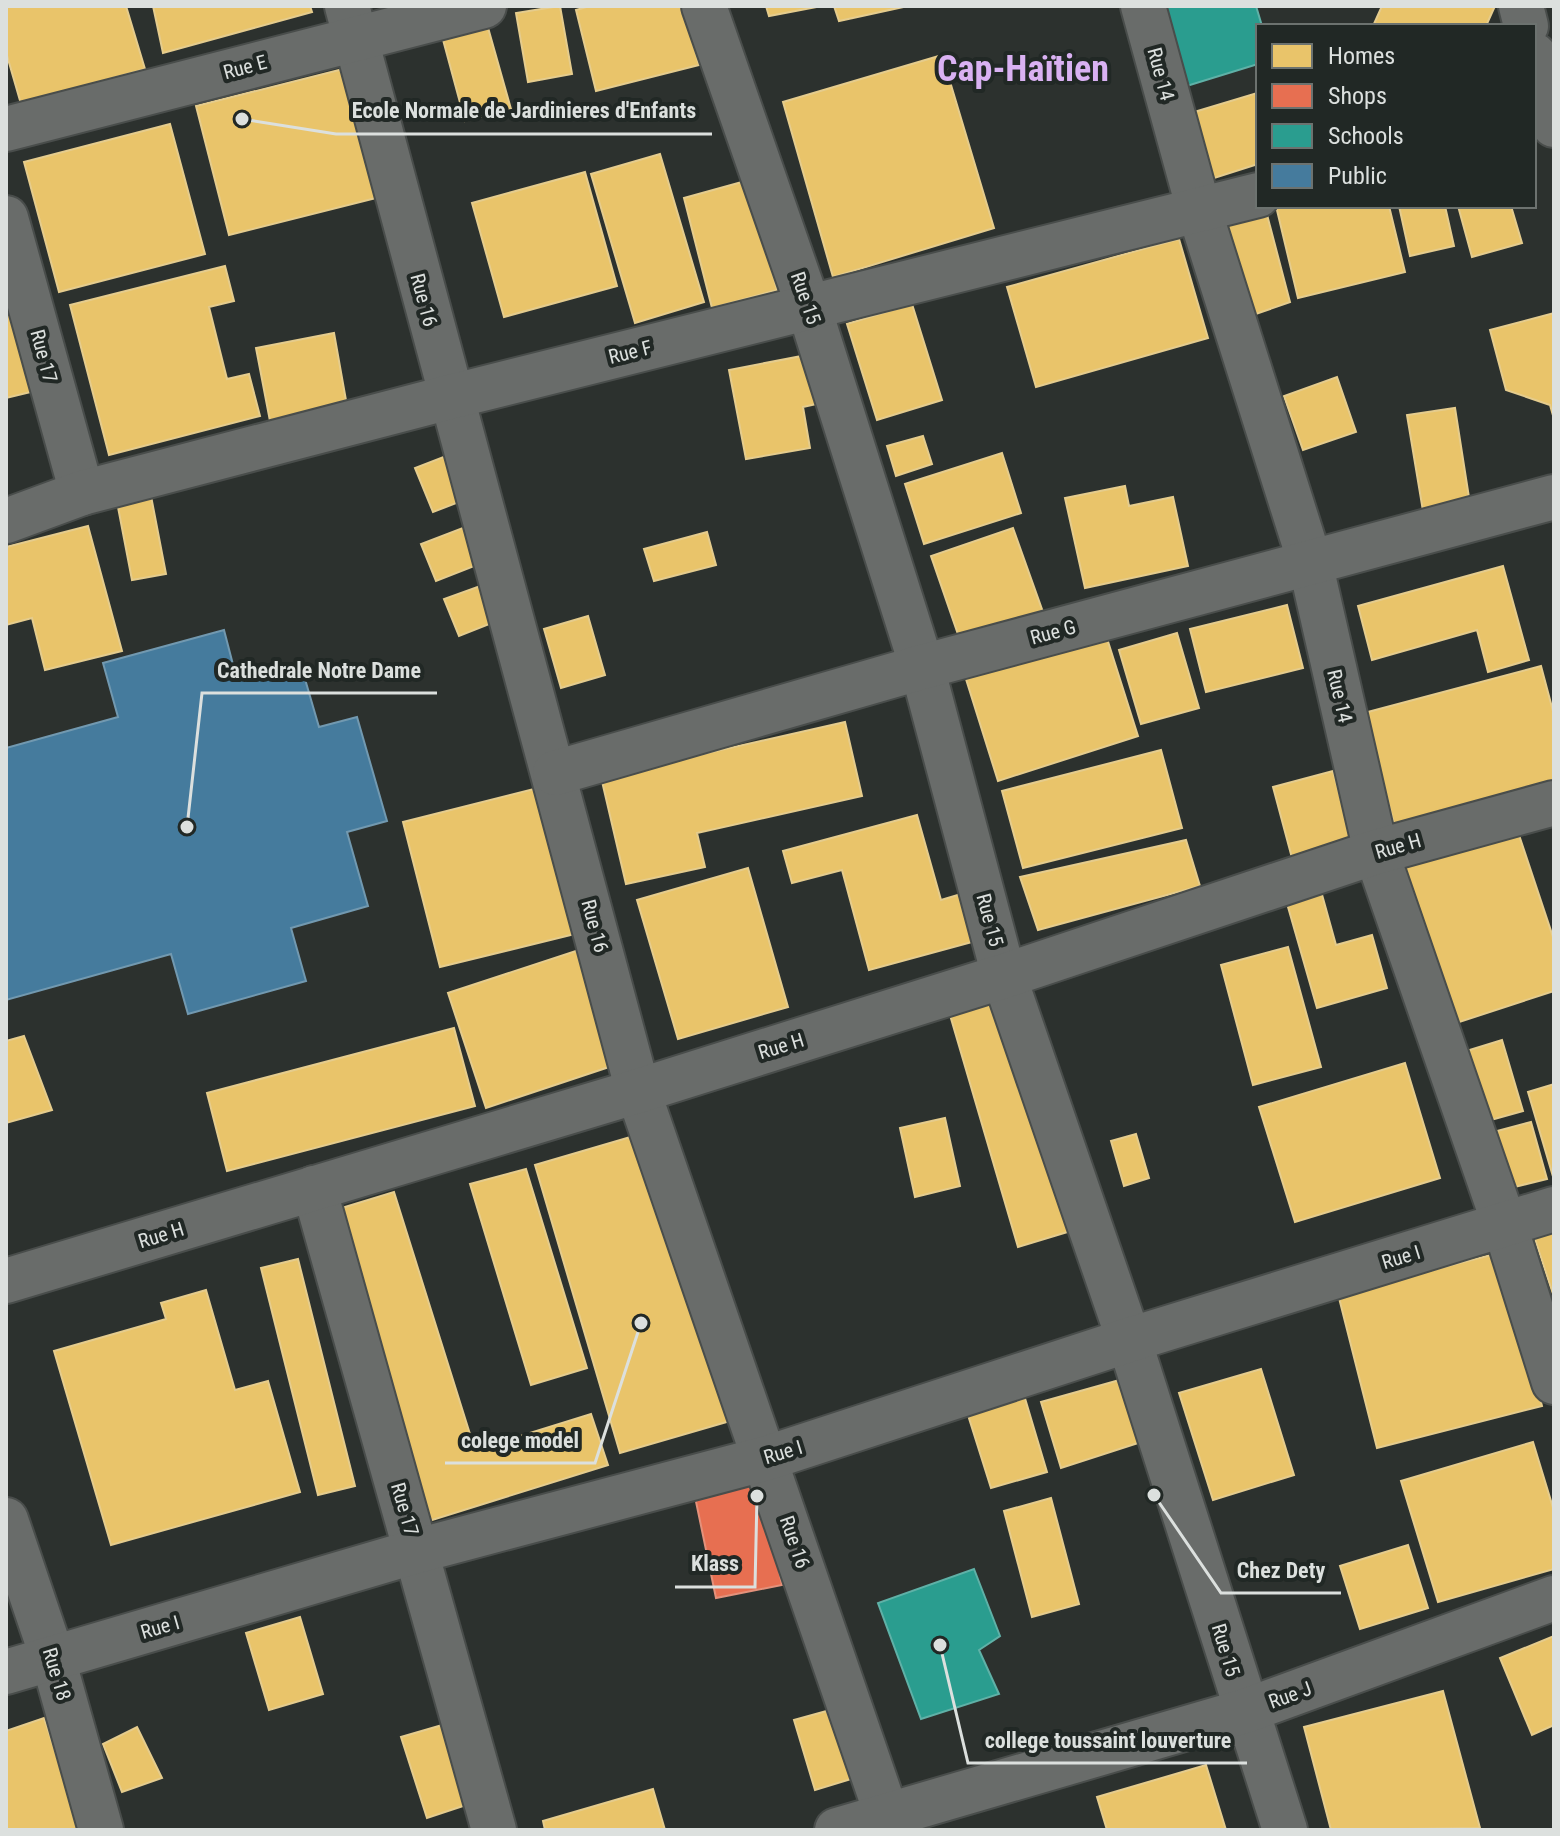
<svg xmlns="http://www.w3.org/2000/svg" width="1560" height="1836" font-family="'Roboto Condensed',sans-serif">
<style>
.homes{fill:#e9c46a;stroke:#e5cc8d;stroke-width:2}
.shops{fill:#e76f51;stroke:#e4917b;stroke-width:2}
.schools{fill:#2a9d8f;stroke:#5fb1a7;stroke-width:2}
.public{fill:#457b9d;stroke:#7299b0;stroke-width:2}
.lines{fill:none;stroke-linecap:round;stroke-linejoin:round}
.minor-casing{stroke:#494d4b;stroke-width:48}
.minor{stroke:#696c6a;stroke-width:44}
.labels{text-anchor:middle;stroke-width:8;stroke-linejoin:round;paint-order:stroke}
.street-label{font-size:20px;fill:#dce0de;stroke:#212825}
.town-label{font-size:36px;font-weight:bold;fill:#d9b1f2;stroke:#212825}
.leader{fill:none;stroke:#dce0de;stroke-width:3}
.callout-dot{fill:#dce0de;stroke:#212825;stroke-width:3}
.callout-label{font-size:22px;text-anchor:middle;font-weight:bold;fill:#dce0de;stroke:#212825;stroke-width:8;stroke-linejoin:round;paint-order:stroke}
</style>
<rect width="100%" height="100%" fill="#2c312e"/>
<g class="homes">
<polygon points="6,6 126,6 145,69 21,104 6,52"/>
<polygon points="153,6 310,6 312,12 163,53"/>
<polygon points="560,6 572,74 528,82 516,13"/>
<polygon points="590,6 683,6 699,65 596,91 576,10"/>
<polygon points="766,6 817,6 817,7 769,16"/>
<polygon points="834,6 908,6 839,21"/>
<polygon points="1382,6 1495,6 1486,26 1373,26"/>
<polygon points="487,24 511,109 465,121 442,36"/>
<polygon points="942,55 994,228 833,277 783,102"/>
<polygon points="351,67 384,196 229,235 196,106"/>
<polygon points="1257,93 1258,164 1211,179 1191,113"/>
<polygon points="170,124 205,254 59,292 24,162"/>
<polygon points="660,154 704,302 635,323 591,174"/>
<polygon points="585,172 617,286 504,317 472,203"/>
<polygon points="749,180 777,290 712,308 684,198"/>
<polygon points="1276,206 1389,206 1405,272 1298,298"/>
<polygon points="1399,206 1445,206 1454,246 1410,256"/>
<polygon points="1458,206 1511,206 1522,243 1472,257"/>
<polygon points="1265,207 1290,302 1253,315 1224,217"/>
<polygon points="1179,239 1208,338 1036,387 1007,287"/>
<polygon points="6,261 39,390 6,398"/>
<polygon points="225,266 234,301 209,307 227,379 249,374 260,416 109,455 70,305"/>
<polygon points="912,304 942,400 877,420 847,324"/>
<polygon points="1554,313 1554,419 1550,405 1506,390 1490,330"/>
<polygon points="334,333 347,406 270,421 256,348"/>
<polygon points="812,354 821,403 803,407 810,448 746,459 729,370"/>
<polygon points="1337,377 1356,432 1303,450 1284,396"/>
<polygon points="1455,408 1470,504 1423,511 1407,415"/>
<polygon points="923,436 932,464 896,476 887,446"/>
<polygon points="459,451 477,495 433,512 415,468"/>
<polygon points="1002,453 1021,513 924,544 905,484"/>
<polygon points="1125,486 1129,506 1173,497 1188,566 1085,588 1065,498"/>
<polygon points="151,496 166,574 132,580 117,502"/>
<polygon points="88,526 122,651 45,670 32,618 6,625 6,547"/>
<polygon points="468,526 482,563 436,581 421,544"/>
<polygon points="1013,528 1044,615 961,643 931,556"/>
<polygon points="707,532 716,565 654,581 644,549"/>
<polygon points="1503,566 1529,660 1488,672 1477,630 1372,660 1358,606"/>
<polygon points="483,585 497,621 459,636 444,599"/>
<polygon points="1287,605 1303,668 1206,692 1190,629"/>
<polygon points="588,616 605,675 561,688 544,629"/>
<polygon points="1105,632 1138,736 998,781 965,676"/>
<polygon points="1177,633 1199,708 1141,724 1119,650"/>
<polygon points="1541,666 1554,715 1554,785 1395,827 1364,713"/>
<polygon points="845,722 862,796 697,833 705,867 626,884 601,777"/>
<polygon points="1161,750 1182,828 1023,868 1002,791"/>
<polygon points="1333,771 1352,841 1292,858 1273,787"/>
<polygon points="550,785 587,931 440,967 403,822"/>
<polygon points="917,815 941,900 971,891 983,939 869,970 842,870 792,883 783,851"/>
<polygon points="1516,826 1554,940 1554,991 1447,1026 1394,865"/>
<polygon points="1186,840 1200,886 1038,930 1020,877"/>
<polygon points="748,868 788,1007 678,1039 637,900"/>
<polygon points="1321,891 1336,945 1372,935 1387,988 1317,1008 1286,900"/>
<polygon points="588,947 627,1061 486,1108 448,993"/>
<polygon points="1288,947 1321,1067 1253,1085 1221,965"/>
<polygon points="1006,999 1074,1230 1018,1247 950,1015"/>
<polygon points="454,1028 475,1106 227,1171 207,1093"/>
<polygon points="24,1036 52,1110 6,1123 6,1041"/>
<polygon points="1502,1040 1523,1111 1480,1123 1460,1053"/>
<polygon points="1405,1063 1440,1178 1295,1222 1259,1107"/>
<polygon points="1554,1084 1554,1180 1528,1092"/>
<polygon points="945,1118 960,1186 915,1197 900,1128"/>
<polygon points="1531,1122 1547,1179 1502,1190 1486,1134"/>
<polygon points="644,1133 730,1421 620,1453 535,1165"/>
<polygon points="1136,1134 1149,1178 1124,1186 1111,1141"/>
<polygon points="526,1169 587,1368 531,1385 470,1184"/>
<polygon points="394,1192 475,1450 591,1414 608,1465 429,1521 332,1211"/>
<polygon points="1554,1230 1554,1293 1553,1294 1534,1236"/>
<polygon points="1503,1252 1542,1406 1377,1448 1338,1294"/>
<polygon points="298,1259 355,1486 318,1495 261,1268"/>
<polygon points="206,1290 235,1390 268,1381 300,1492 111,1545 54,1351 166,1319 161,1303"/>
<polygon points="1261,1369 1294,1475 1213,1500 1179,1393"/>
<polygon points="1123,1379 1141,1442 1061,1468 1041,1402"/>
<polygon points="1024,1395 1047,1472 991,1488 967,1412"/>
<polygon points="1533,1442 1554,1511 1554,1569 1438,1602 1401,1481"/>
<polygon points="1051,1498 1079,1604 1032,1617 1004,1511"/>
<polygon points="1408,1545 1428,1608 1360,1629 1340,1566"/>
<polygon points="300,1617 323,1694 269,1710 246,1633"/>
<polygon points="1554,1636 1554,1725 1532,1735 1500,1658"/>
<polygon points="1443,1691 1480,1828 1331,1830 1304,1727"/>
<polygon points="841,1707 861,1776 815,1790 794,1720"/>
<polygon points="44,1718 81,1830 6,1830 6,1731"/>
<polygon points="449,1723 475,1802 427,1818 401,1737"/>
<polygon points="137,1727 162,1778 122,1792 103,1744"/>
<polygon points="1206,1765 1226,1830 1107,1830 1097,1797"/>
<polygon points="653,1789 665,1830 545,1830 543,1821"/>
</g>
<polygon class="shops" points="760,1478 782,1585 716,1598 694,1492"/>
<g class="schools">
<polygon points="1152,6 1256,6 1262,26 1258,26 1258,64 1177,89"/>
<polygon points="974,1569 1000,1636 979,1650 999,1694 921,1719 878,1603"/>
</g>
<polygon class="public" points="224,630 237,680 300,662 319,727 357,717 387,821 347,832 368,906 291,928 306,981 188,1014 171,954 6,1000 6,748 118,717 103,663"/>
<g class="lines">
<defs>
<g id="minor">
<polyline points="347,6 638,1091 892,1830"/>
<polyline points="704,6 809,308 922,667 1004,976 1129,1340 1285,1830"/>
<polyline points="1143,6 1199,210 1310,562 1376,852 1505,1226 1554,1382"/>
<polyline points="1521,6 1526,26"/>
<polyline points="1534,55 1554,125"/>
<polyline points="6,129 484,6"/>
<polyline points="6,218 82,493"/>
<polyline points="6,521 82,493 450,397 1258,195"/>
<polyline points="555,773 922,667 1554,497"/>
<polyline points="314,1188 494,1830"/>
<polyline points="6,1281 638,1091 1004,976 1376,852 1554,803"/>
<polyline points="6,1520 53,1659 101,1830"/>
<polyline points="6,1672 417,1551 767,1458 1129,1340 1554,1209"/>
<polyline points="837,1830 1245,1711 1554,1598"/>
</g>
</defs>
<use href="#minor" class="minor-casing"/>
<use href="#minor" class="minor"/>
</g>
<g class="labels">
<g class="street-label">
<text transform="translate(245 67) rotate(-15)" y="7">Rue E</text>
<text transform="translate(1161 74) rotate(75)" y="7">Rue 14</text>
<text transform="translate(806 298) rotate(71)" y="7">Rue 15</text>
<text transform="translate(424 300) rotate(75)" y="7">Rue 16</text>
<text transform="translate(630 352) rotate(-14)" y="7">Rue F</text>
<text transform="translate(44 356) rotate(75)" y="7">Rue 17</text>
<text transform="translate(1053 632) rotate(-15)" y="7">Rue G</text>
<text transform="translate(1340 696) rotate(77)" y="7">Rue 14</text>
<text transform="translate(1398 846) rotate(-16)" y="7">Rue H</text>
<text transform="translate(990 920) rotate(75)" y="7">Rue 15</text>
<text transform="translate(595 926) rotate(75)" y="7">Rue 16</text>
<text transform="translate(781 1046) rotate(-17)" y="7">Rue H</text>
<text transform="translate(161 1235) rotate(-17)" y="7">Rue H</text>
<text transform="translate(1401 1257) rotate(-17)" y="7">Rue I</text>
<text transform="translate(783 1452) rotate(-17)" y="7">Rue I</text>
<text transform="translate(405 1509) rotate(74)" y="7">Rue 17</text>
<text transform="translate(795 1542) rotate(71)" y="7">Rue 16</text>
<text transform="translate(160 1627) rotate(-16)" y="7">Rue I</text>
<text transform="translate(1226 1650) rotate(73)" y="7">Rue 15</text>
<text transform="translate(57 1674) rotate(73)" y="7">Rue 18</text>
<text transform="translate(1290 1695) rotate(-20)" y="7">Rue J</text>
</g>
<g class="town-label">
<text x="1023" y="81">Cap-Haïtien</text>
</g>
</g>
<path class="leader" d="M242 119L336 134H712M187 827L202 693H437M641 1323L595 1463H445M757 1496L755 1587H675M1154 1495L1221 1593H1341M940 1645L968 1763H1247"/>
<g class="callout-dot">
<circle cx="242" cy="119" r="8"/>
<circle cx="187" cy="827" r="8"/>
<circle cx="641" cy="1323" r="8"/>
<circle cx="757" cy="1496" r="8"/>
<circle cx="1154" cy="1495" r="8"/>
<circle cx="940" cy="1645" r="8"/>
</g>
<g class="callout-label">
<text x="524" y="118">Ecole Normale de Jardinieres d'Enfants</text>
<text x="319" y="678">Cathedrale Notre Dame</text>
<text x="520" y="1448">colege model</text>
<text x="715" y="1571">Klass</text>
<text x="1281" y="1578">Chez Dety</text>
<text x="1108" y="1748">college toussaint louverture</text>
</g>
<rect width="1560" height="1836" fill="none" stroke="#dce0de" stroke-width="16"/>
<rect x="1256" y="24" width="280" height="184" fill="#212825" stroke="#6c726f" stroke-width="2"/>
<rect x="1272" y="44" width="40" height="24" fill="#e9c46a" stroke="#6c726f" stroke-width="2"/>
<text x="1328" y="64" font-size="24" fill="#dce0de">Homes</text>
<rect x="1272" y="84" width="40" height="24" fill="#e76f51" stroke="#6c726f" stroke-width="2"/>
<text x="1328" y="104" font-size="24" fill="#dce0de">Shops</text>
<rect x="1272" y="124" width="40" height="24" fill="#2a9d8f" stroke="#6c726f" stroke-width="2"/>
<text x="1328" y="144" font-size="24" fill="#dce0de">Schools</text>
<rect x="1272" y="164" width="40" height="24" fill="#457b9d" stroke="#6c726f" stroke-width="2"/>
<text x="1328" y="184" font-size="24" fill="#dce0de">Public</text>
</svg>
